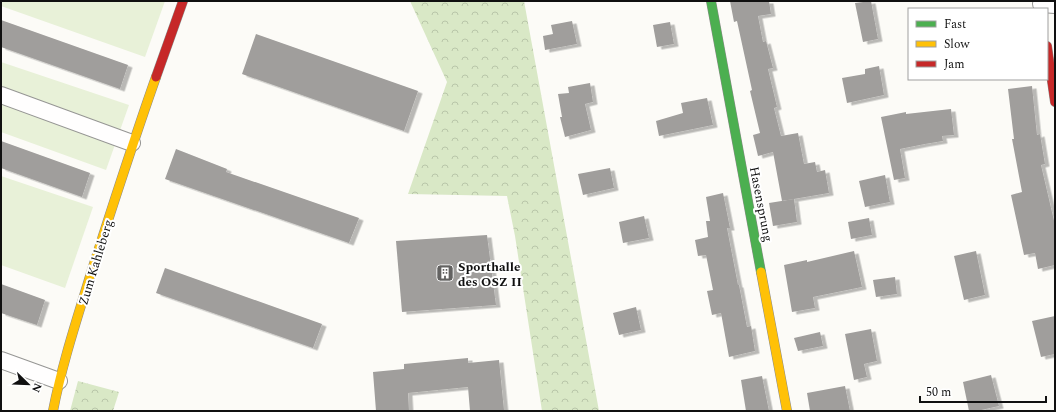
<svg xmlns="http://www.w3.org/2000/svg" width="1056" height="412" font-family="Spectral,serif">
<style>
.forest{fill:url(#forest-crowns)}
.park{fill:#e8f1d8}
.building{fill:#a09e9c;filter:url(#shadow)}
.lines{fill:none;stroke-linecap:round;stroke-linejoin:round}
.street-casing{stroke:#969694;stroke-width:18}
.fast-casing{stroke:#8d8c8b;stroke-width:10}
.slow-casing{stroke:#8d8c8b;stroke-width:10}
.jam-casing{stroke:#8d8c8b;stroke-width:10}
.street{stroke:#fffefe;stroke-width:16}
.fast{stroke:#4caf50;stroke-width:9}
.slow{stroke:#ffc107;stroke-width:9}
.jam{stroke:#c62828;stroke-width:9}
.labels{text-anchor:middle;stroke-width:4;stroke-linejoin:round;paint-order:stroke}
.street-label{font-size:13px;fill:#101010;stroke:#fff}
.poi-label{font-size:13px;font-weight:bold;fill:#101010;stroke:#fff;text-anchor:start}
</style>
<defs>
<pattern id="forest-crowns" width="20" height="18" patternUnits="userSpaceOnUse"><rect width="20" height="18" fill="#d9e8c6"/><path d="M2 6a3 3 0 1 1 6 0M12 15a3 3 0 1 1 6 0" fill="none" stroke="#b9c6a9"/></pattern>
<filter id="shadow"><feDropShadow dx="4.5" dy="2.5" stdDeviation="0" flood-color="#0004"/></filter>
</defs>
<rect width="100%" height="100%" fill="#fcfbf7"/>
<g class="forest">
<polygon points="410,1 524,1 599,411 542,411 515,236 507,196 408,194 447,82"/>
<polygon points="78,381 119,392 113,411 70,411"/>
</g>
<g class="park">
<polygon points="1,1 165,1 145,57 1,6"/>
<polygon points="1,62 129,105 106,170 1,132"/>
<polygon points="1,176 93,207 65,288 1,265"/>
</g>
<g class="building">
<polygon points="730,1 769,1 771,14 758,16 763,42 766,41 773,68 768,69 777,107 774,108 781,136 798,133 804,164 815,162 817,172 825,170 829,193 782,201 773,152 758,156 753,135 760,133 750,91 752,90 737,21 734,22"/>
<polygon points="871,1 878,39 863,42 855,3"/>
<polygon points="1,20 128,65 120,89 1,47"/>
<polygon points="572,21 577,44 545,50 543,36 553,34 551,25"/>
<polygon points="670,22 674,44 657,47 653,25"/>
<polygon points="256,34 418,91 404,131 242,74"/>
<polygon points="879,66 884,95 847,103 842,78 865,74 865,69"/>
<polygon points="590,83 593,102 585,104 591,130 565,137 560,117 562,117 558,94 569,93 568,87"/>
<polygon points="1032,86 1037,135 1040,134 1045,164 1041,165 1055,225 1055,265 1038,269 1035,253 1024,255 1011,195 1022,192 1012,139 1014,139 1008,89"/>
<polygon points="707,98 713,125 659,136 656,121 683,113 681,103"/>
<polygon points="951,109 954,135 942,136 943,141 925,144 900,149 905,178 894,180 881,117 906,112 906,114"/>
<polygon points="1,141 90,173 82,197 1,168"/>
<polygon points="176,149 227,169 226,172 359,218 349,243 165,179"/>
<polygon points="610,168 614,188 583,195 578,174"/>
<polygon points="885,175 890,202 865,207 859,181"/>
<polygon points="723,193 730,228 727,228 738,285 739,285 747,327 751,326 755,351 729,357 721,313 712,315 707,291 713,290 706,255 698,256 695,240 708,237 706,221 710,221 706,197"/>
<polygon points="794,199 797,222 773,226 769,203"/>
<polygon points="644,216 649,238 623,243 619,222"/>
<polygon points="869,218 872,235 851,239 848,222"/>
<polygon points="487,235 496,305 402,312 396,241"/>
<polygon points="854,251 862,287 813,297 815,308 792,312 784,265 807,260 807,262"/>
<polygon points="976,251 985,295 964,300 954,256"/>
<polygon points="165,268 322,324 313,348 156,293"/>
<polygon points="895,277 897,294 876,297 873,280"/>
<polygon points="1,284 45,300 37,325 1,313"/>
<polygon points="636,307 641,330 619,335 613,313"/>
<polygon points="1055,316 1055,354 1041,357 1032,321"/>
<polygon points="871,329 877,361 864,364 867,377 854,380 845,334"/>
<polygon points="820,332 823,346 798,351 794,338"/>
<polygon points="468,358 468,363 499,360 504,410 470,411 468,387 408,393 409,411 376,411 373,372 404,369 404,364"/>
<polygon points="991,375 999,406 977,411 969,411 963,382"/>
<polygon points="762,376 769,411 746,411 741,380"/>
<polygon points="845,386 850,411 810,411 807,393"/>
</g>
<g class="lines">
<defs>
<g id="street">
<polyline points="1041,4 1055,5"/>
<polyline points="1,95 132,143"/>
<polyline points="1,360 59,381"/>
</g>
<polyline id="fast" points="711,1 761,272"/>
<g id="slow">
<polyline points="761,272 787,411"/>
<path d="M53,411C62,364 77,319 91,273C112,208 133,142 156,77"/>
</g>
<g id="jam">
<polyline points="1047,46 1055,102"/>
<polyline points="156,77 183,1"/>
</g>
</defs>
<use href="#street" class="street-casing"/>
<use href="#fast" class="fast-casing"/>
<use href="#slow" class="slow-casing"/>
<use href="#jam" class="jam-casing"/>
<use href="#street" class="street"/>
<use href="#fast" class="fast"/>
<use href="#slow" class="slow"/>
<use href="#jam" class="jam"/>
</g>
<defs>
<symbol id="building-square" viewBox="-11 -11 22 22"><rect x="-9" y="-9" width="18" height="18" rx="4" fill="#636261" stroke="#fff"/><path d="M-4-6H4V6H1V3H-1V6H-4ZM-2.5-4.3h1.7v1.8h-1.7ZM.8-4.3h1.7v1.8H.8ZM-2.5-1h1.7V.8h-1.7ZM.8-1h1.7V.8H.8Z" fill="#fff"/></symbol>
</defs>
<g fill-rule="evenodd">
<use href="#building-square" x="435" y="263" width="20" height="20"/>
</g>
<g class="labels">
<g class="street-label">
<text transform="translate(762 204) rotate(79)" y="5">Hasensprung</text>
<text transform="translate(95 262) rotate(-73)" y="5">Zum Kahleberg</text>
</g>
<g class="poi-label">
<text x="458" y="271">Sporthalle<tspan x="458" dy="15">des OSZ II</tspan></text>
</g>
</g>
<rect width="1056" height="412" fill="none" stroke="#101010" stroke-width="4"/>
<rect x="908" y="8" width="140" height="72" fill="#ffffff" stroke="#9f9f9f"/>
<rect x="916" y="21" width="20" height="6" fill="#4caf50" stroke="#9f9f9f"/>
<text x="944" y="28" font-size="12" fill="#101010">Fast</text>
<rect x="916" y="41" width="20" height="6" fill="#ffc107" stroke="#9f9f9f"/>
<text x="944" y="48" font-size="12" fill="#101010">Slow</text>
<rect x="916" y="61" width="20" height="6" fill="#c62828" stroke="#9f9f9f"/>
<text x="944" y="68" font-size="12" fill="#101010">Jam</text>
<g transform="translate(28 384) rotate(113)" stroke="#ffffff" stroke-width="3" paint-order="stroke">
<path d="M0-3L7 15L0 10L-7 15Z" fill="#101010"/>
<text y="-6" font-size="11" font-weight="bold" text-anchor="middle" fill="#101010">N</text>
</g>
<path d="M920 396v6h126v-6" fill="none" stroke="#101010" stroke-width="2"/>
<text x="926" y="396" font-size="12" fill="#101010" stroke="#ffffff" stroke-width="3" paint-order="stroke">50 m</text>
</svg>
